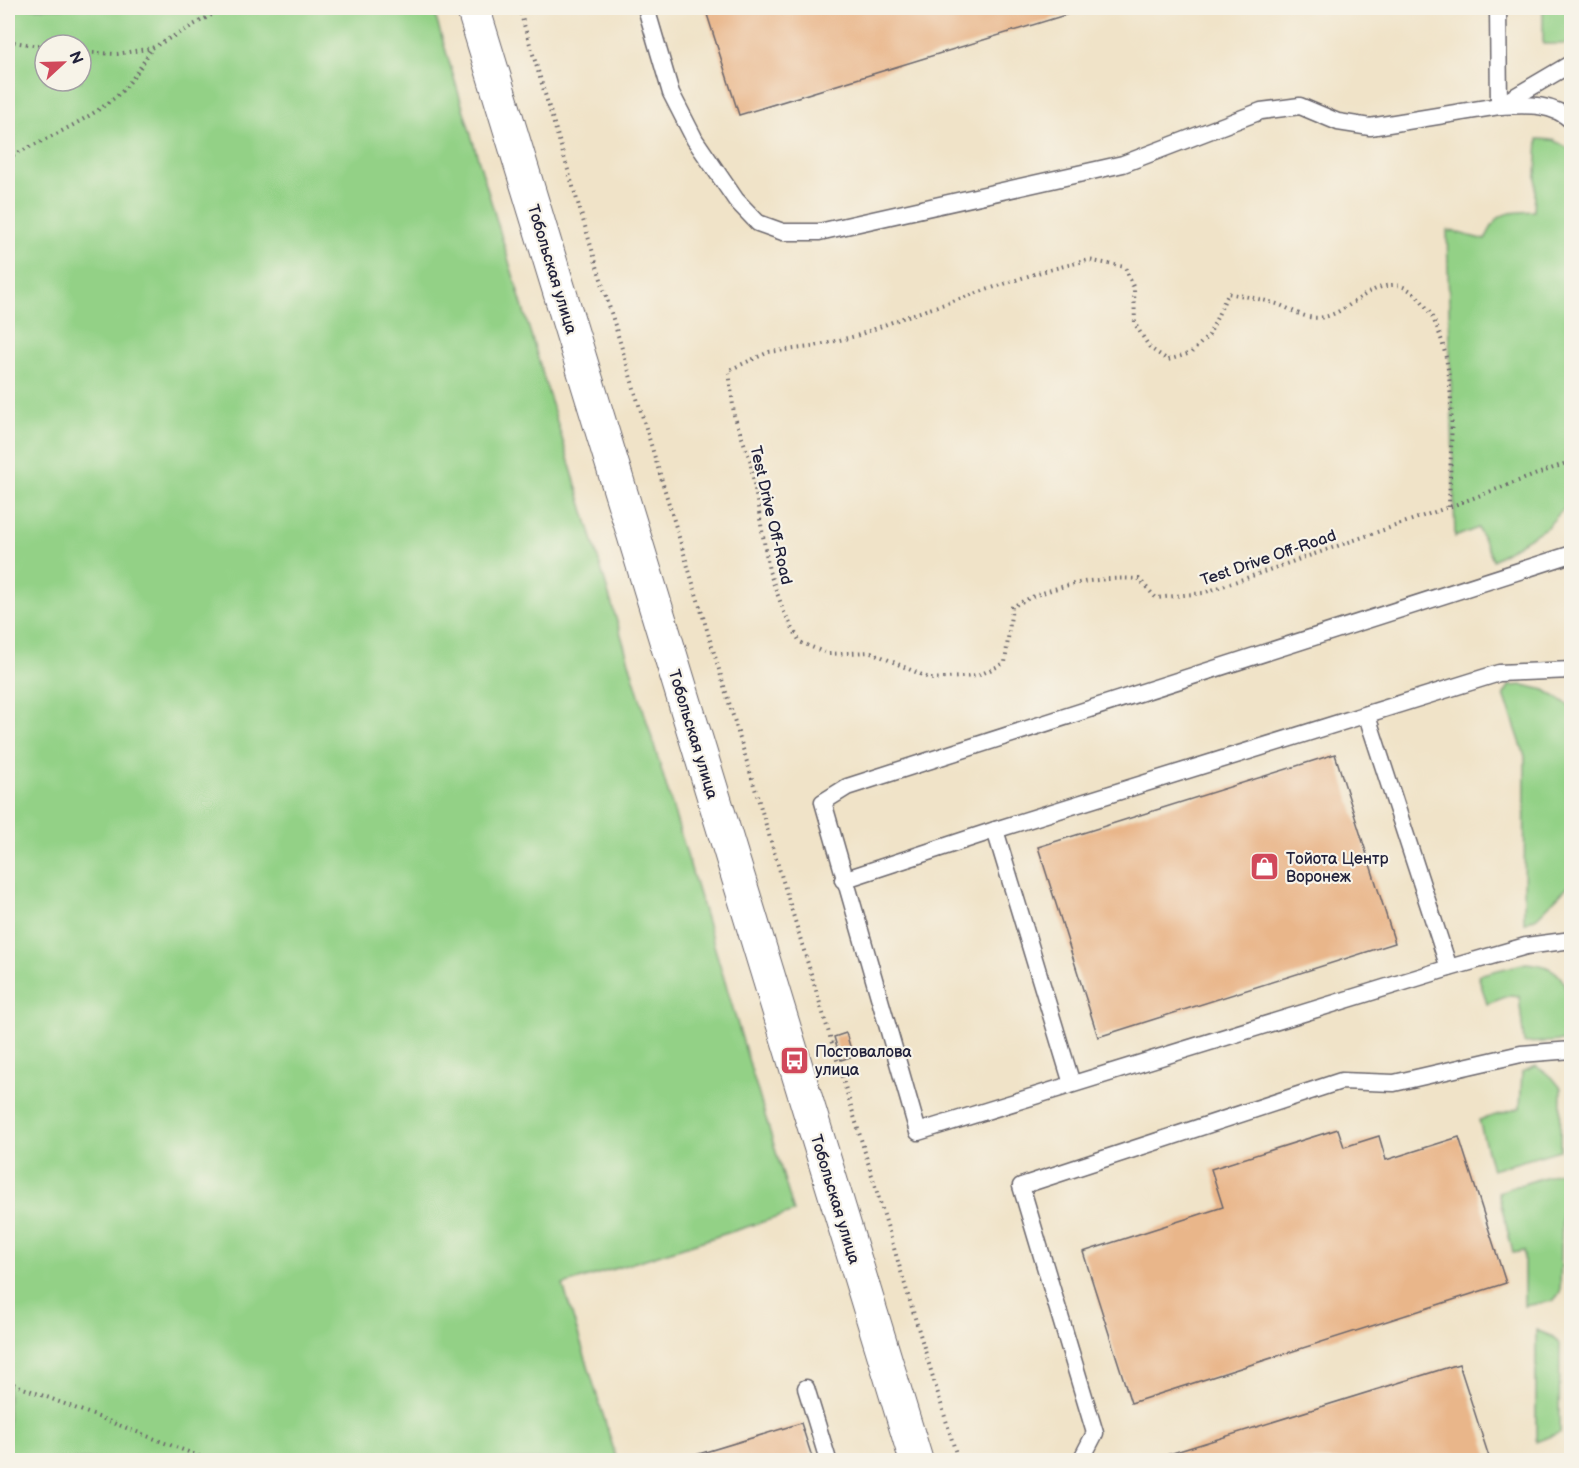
<svg xmlns="http://www.w3.org/2000/svg" width="1579" height="1468" font-family="'Balsamiq Sans',sans-serif">
<style>
.green{fill:#93d186;stroke:#5a7a60;stroke-width:1.5;fill-rule:evenodd}
.building{fill:#e9b68a}
.lines{fill:none;stroke-linecap:round;stroke-linejoin:round}
.lane-casing{stroke:#6a666c;stroke-width:19}
.street-casing{stroke:#6a666c;stroke-width:35}
.path{stroke:#6a666c;stroke-width:4;stroke-dasharray:1.5 4.5;stroke-linecap:butt}
.lane{stroke:#fff;stroke-width:16}
.street{stroke:#fff;stroke-width:33}
.labels{text-anchor:middle;stroke-width:4.5;stroke-linejoin:round;paint-order:stroke}
.street-label{font-size:16px;fill:#22223b;stroke:#f7f3e8}
.poi-label{font-size:16px;fill:#22223b;stroke:#f7f3e8;text-anchor:start}
</style>
<rect width="100%" height="100%" fill="#f7f3e8"/>
<filter id="ink" filterUnits="userSpaceOnUse"><feTurbulence type="fractalNoise" baseFrequency=".0167" numOctaves="2"/><feDisplacementMap in="SourceGraphic" scale="12" xChannelSelector="R" yChannelSelector="G"/><feConvolveMatrix kernelMatrix="1 2 1 2 8 2 1 2 1" color-interpolation-filters="sRGB"/></filter>
<filter id="wash" filterUnits="userSpaceOnUse"><feTurbulence type="fractalNoise" baseFrequency=".008" numOctaves="4" result="noise"/><feDisplacementMap in="SourceGraphic" scale="24" xChannelSelector="R" yChannelSelector="G"/><feGaussianBlur stdDeviation="1.35" result="paint"/><feColorMatrix in="noise" values="0 0 0 0 0 0 0 0 0 0 0 0 0 0 0 0 0 1.4 0 .05"/><feComposite in="paint" operator="in"/></filter>
<g filter="url(#wash)">
<rect width="100%" height="100%" fill="#f0e3c8"/>
<g class="green">
<path d="M8,8H433L794,1212L563,1285L617,1460H8ZM45,45H81V81H45Z"/>
<polygon points="1543,8 1571,8 1571,41 1565,44 1543,44"/>
<path d="M1538,139L1554,140L1571,150V501L1547,527L1493,560L1478,528L1455,537L1447,230L1485,240C1498,211 1503,213 1534,211Z"/>
<polygon points="1523,685 1545,690 1572,707 1571,883 1537,917 1524,923 1525,756 1504,694 1509,686"/>
<path d="M1526,963C1578,966 1566,1002 1565,1041L1524,1043L1519,996L1511,995L1487,1004L1478,975Z"/>
<polygon points="1536,1066 1552,1077 1561,1088 1560,1150 1492,1170 1479,1120 1520,1108 1522,1072"/>
<polygon points="1563,1171 1560,1293 1553,1301 1524,1306 1524,1251 1513,1253 1498,1192"/>
<polygon points="1536,1330 1553,1337 1560,1345 1559,1433 1536,1442"/>
</g>
<g id="blocks">
<g class="building">
<polygon points="705,8 1088,8 739,115"/>
<polygon points="1335,754 1395,943 1098,1037 1038,847"/>
<polygon points="846,1033 853,1056 841,1060 834,1037"/>
<polygon points="1338,1129 1344,1147 1379,1136 1386,1160 1459,1137 1506,1283 1131,1403 1083,1252 1223,1207 1211,1169"/>
<polygon points="1459,1364 1490,1460 1150,1460"/>
<polygon points="801,1423 813,1460 679,1460"/>
</g>
</g>
</g>
<g filter="url(#ink)">
<use href="#blocks" fill-opacity="0" stroke="#6a666c" stroke-width="1.5"/>
<g class="lines">
<defs>
<g id="lane">
<polyline points="646,8 671,93 695,140 736,200 758,223 783,232 819,232 1123,164 1261,111 1300,106 1338,122 1370,127 1499,106 1572,63"/>
<path d="M1498,8L1499,106C1524,105 1552,102 1572,121"/>
<polyline points="1572,554 847,787 823,802 918,1132 1449,968 1526,946 1572,940"/>
<polyline points="1367,716 1449,968"/>
<polyline points="995,830 1072,1084"/>
<polyline points="843,880 995,830 1499,673 1572,670"/>
<polyline points="806,1388 828,1460"/>
<polyline points="1081,1460 1095,1433 1021,1186 1341,1081 1394,1083 1521,1054 1572,1050"/>
</g>
<polyline id="street" points="473,8 916,1460"/>
</defs>
<use href="#lane" class="lane-casing"/>
<use href="#street" class="street-casing"/>
<g class="path">
<polyline points="519,8 958,1460"/>
<polyline points="8,41 45,47"/>
<polyline points="81,52 117,54 152,48 224,8"/>
<path d="M8,158C42,140 82,124 113,99C130,86 141,66 152,48"/>
<path d="M1449,507C1450,447 1462,353 1423,303C1417,295 1406,285 1394,285C1368,285 1348,312 1324,317C1306,321 1292,309 1277,304C1261,299 1244,296 1228,293L1209,335L1191,353L1168,360L1150,348L1135,324L1134,289L1125,267L1088,260L1037,273L905,317L856,336L811,347L769,352L729,370L734,415L750,460L769,571L784,612L800,642L828,654L871,652L931,679L977,676L1005,663L1012,607C1049,586 1096,576 1139,579L1156,598L1203,593L1449,507L1572,461"/>
<polyline points="8,1382 209,1460"/>
</g>
<use href="#lane" class="lane"/>
<use href="#street" class="street"/>
</g>
</g>
<defs>
<symbol id="shop-square" viewBox="-11 -11 22 22"><rect x="-9" y="-9" width="18" height="18" rx="4" fill="#d1495b" stroke="#f7f3e8"/><path d="M-5-2.5h2.3a2.7 3.5 0 0 1 5.4 0H5L5.5 6h-11ZM-1.5-2.5h3a1.5 2.3 0 0 0-3 0Z" fill="#fff"/></symbol>
<symbol id="bus-square" viewBox="-11 -11 22 22"><rect x="-9" y="-9" width="18" height="18" rx="4" fill="#d1495b" stroke="#f7f3e8"/><path d="M-5-6H5V4H4V6H2V4H-2V6H-4V4H-5ZM-3.5-4V0h7V-4ZM-3.5 1.2v1.5H-2V1.2ZM2 1.2v1.5H3.5V1.2Z" fill="#fff"/></symbol>
</defs>
<g fill-rule="evenodd">
<use href="#shop-square" x="1248" y="850" width="33" height="33"/>
<use href="#bus-square" x="778" y="1044" width="33" height="33"/>
</g>
<g class="labels">
<g class="street-label">
<text transform="translate(553 269) rotate(73)" y="6">Тобольская улица</text>
<text transform="translate(772 515) rotate(77)" y="6">Test Drive Off-Road</text>
<text transform="translate(1268 557) rotate(-19)" y="6">Test Drive Off-Road</text>
<text transform="translate(694 734) rotate(73)" y="6">Тобольская улица</text>
<text transform="translate(836 1199) rotate(73)" y="6">Тобольская улица</text>
</g>
<g class="poi-label">
<text x="1286" y="864">Тойота Центр<tspan x="1286" dy="18">Воронеж</tspan></text>
<text x="815" y="1057">Постовалова<tspan x="815" dy="18">улица</tspan></text>
</g>
</g>
<rect width="1579" height="1468" fill="none" stroke="#f7f3e8" stroke-width="30"/>
<g transform="translate(63 63) rotate(68)"><circle r="28" fill="#f7f3e8" stroke="#a29fa3" stroke-width="1.5"/>
<path d="M0-4.5L10 22L0 15L-10 22Z" fill="#d1495b"/>
<text y="-9" font-size="16" font-weight="bold" text-anchor="middle" fill="#22223b">N</text>
</g>
</svg>
